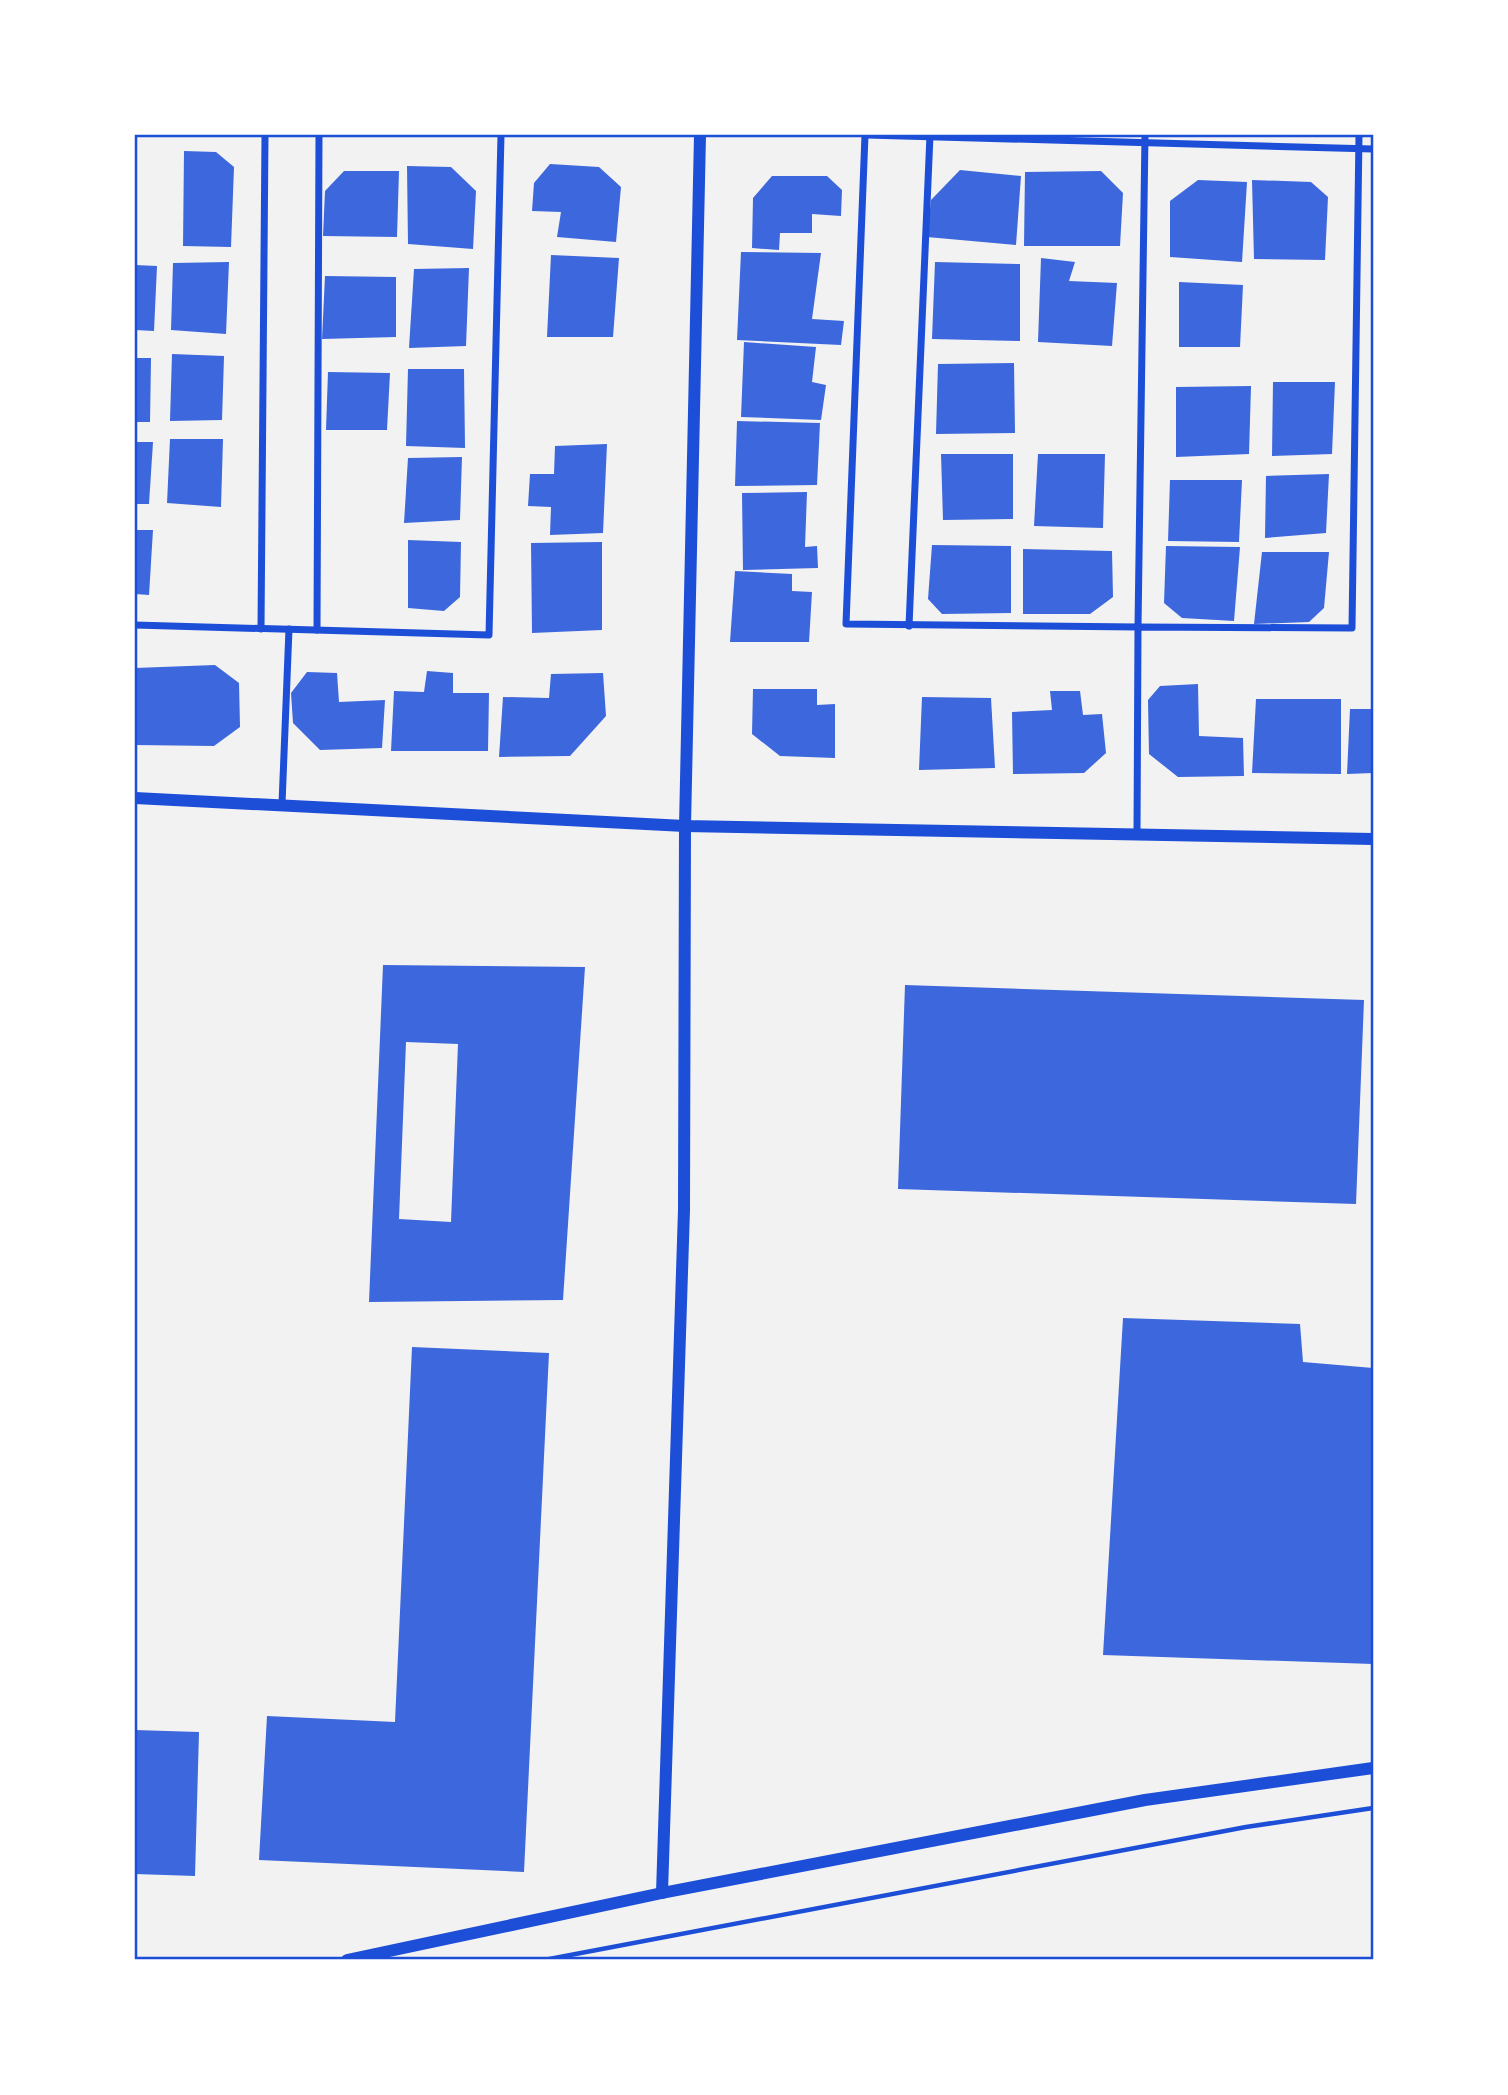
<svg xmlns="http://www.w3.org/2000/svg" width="1508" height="2095" font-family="Jost,sans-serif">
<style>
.building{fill:#3d67dc;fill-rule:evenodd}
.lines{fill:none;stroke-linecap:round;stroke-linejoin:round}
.path{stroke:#1d4ed8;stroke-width:4.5}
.minor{stroke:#1d4ed8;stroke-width:7}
.tertiary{stroke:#1d4ed8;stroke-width:12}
.neatline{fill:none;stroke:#1d4ed8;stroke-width:2.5}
</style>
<rect width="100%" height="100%" fill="#f2f2f2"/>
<g class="building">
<polygon points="184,151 216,152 234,167 231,247 183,246"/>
<polygon points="550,164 599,167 621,187 616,242 557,237 561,212 532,211 534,183"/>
<polygon points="407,166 451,167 476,191 473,249 408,244"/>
<polygon points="960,170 1021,176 1016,245 927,237 931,200"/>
<polygon points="344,171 399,171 397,237 323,236 325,191"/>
<polygon points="1101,171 1123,193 1120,246 1024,246 1025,172"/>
<polygon points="772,176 827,176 842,190 841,216 812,214 812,233 780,233 779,250 752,248 753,198"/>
<polygon points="1198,180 1247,182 1242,262 1170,257 1170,201"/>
<polygon points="1252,180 1311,182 1328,197 1325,260 1254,259"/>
<polygon points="741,252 821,253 812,319 844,321 841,345 737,340"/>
<polygon points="551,255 619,258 613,337 547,337"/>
<polygon points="1041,258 1075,262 1069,281 1117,283 1112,346 1038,342"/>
<polygon points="229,262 226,334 171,330 173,263"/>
<polygon points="935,262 1020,264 1020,341 932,339"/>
<polygon points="135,265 157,266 154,331 135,330"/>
<polygon points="469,268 466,346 409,348 414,269"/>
<polygon points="325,276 396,277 396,337 322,339"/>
<polygon points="1179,282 1243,285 1240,347 1179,347"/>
<polygon points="744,342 816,347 812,382 826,385 821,420 741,417"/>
<polygon points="172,354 224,356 222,420 170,421"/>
<polygon points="135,358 151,358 150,422 135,422"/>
<polygon points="1014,363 1015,433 936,434 938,364"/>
<polygon points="408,369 464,369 465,448 406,446"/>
<polygon points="328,372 390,373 387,430 326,430"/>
<polygon points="1273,382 1335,382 1332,454 1272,456"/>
<polygon points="1251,386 1249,454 1176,457 1176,387"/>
<polygon points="737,421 820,423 817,485 735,486"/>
<polygon points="170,439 223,439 221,507 167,503"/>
<polygon points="135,442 153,442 149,504 135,504"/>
<polygon points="607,444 603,533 550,535 551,507 528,506 530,474 554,474 555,446"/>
<polygon points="941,454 1013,454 1013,519 943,520"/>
<polygon points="1038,454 1105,454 1103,528 1034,526"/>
<polygon points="462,457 460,520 404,523 408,458"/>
<polygon points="1329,474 1326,533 1265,538 1266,476"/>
<polygon points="1170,480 1242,480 1239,542 1168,541"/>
<polygon points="807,492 805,547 817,546 818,568 743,570 742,493"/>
<polygon points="135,530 153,530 149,595 135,594"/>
<polygon points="408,540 461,542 460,597 444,611 408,608"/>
<polygon points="602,542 602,630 532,633 531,543"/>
<polygon points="932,545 1011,546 1011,613 942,614 928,599"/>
<polygon points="1166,546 1240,547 1234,621 1182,618 1164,603"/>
<polygon points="1023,549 1112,551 1113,597 1090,614 1023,614"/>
<polygon points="1262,552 1329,552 1324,608 1309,622 1254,624"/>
<polygon points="735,571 792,574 792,591 812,592 809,642 730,642"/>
<polygon points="215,665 239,683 240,727 214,746 135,745 135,668"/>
<polygon points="427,671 453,673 453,693 489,693 488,751 391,751 394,691 424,692"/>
<polygon points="307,672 337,673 339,702 385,700 382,748 320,750 293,723 291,693"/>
<polygon points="603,673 606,716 570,756 499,757 503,697 549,698 551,674"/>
<polygon points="1198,684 1199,736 1243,738 1244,776 1178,777 1149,754 1148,700 1160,686"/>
<polygon points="753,689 817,689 817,705 835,704 835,758 780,756 752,734"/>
<polygon points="1050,691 1080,691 1083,715 1102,714 1106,753 1084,773 1013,774 1012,712 1052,710"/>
<polygon points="922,697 991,698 995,768 919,770"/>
<polygon points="1256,699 1341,699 1341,774 1252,773"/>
<polygon points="1350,709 1373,709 1373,773 1347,774"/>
<path d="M383,965L585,967L563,1300L369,1302ZM406,1042L458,1044L451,1222L399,1219Z"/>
<polygon points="905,985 1364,1000 1356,1204 898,1189"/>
<polygon points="1123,1318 1300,1324 1303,1362 1373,1368 1373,1664 1103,1655"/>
<polygon points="412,1347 549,1353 524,1872 259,1860 267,1716 395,1722"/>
<polygon points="135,1730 199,1732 195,1876 135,1874"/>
</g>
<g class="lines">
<polyline class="path" points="544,1960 1246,1827 1373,1808"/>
<g class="minor">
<polyline points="865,135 846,624 1138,627 1145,135"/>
<polyline points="867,135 1373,149"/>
<polyline points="135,625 489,635 501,135"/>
<polyline points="909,626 930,135"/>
<polyline points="261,629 265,135"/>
<polyline points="317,630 319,135"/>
<polyline points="282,804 289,629"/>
<polyline points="1137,835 1138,627 1352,628 1359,135"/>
</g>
<g class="tertiary">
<polyline points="135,798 685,826 1373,839"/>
<polyline points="662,1893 684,1210 685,826 700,135"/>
<polyline points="347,1960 662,1893 1145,1800 1373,1768"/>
</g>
</g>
<rect width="1508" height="2095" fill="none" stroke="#ffffff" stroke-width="273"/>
<rect x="136" y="136" width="1236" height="1822" class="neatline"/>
</svg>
